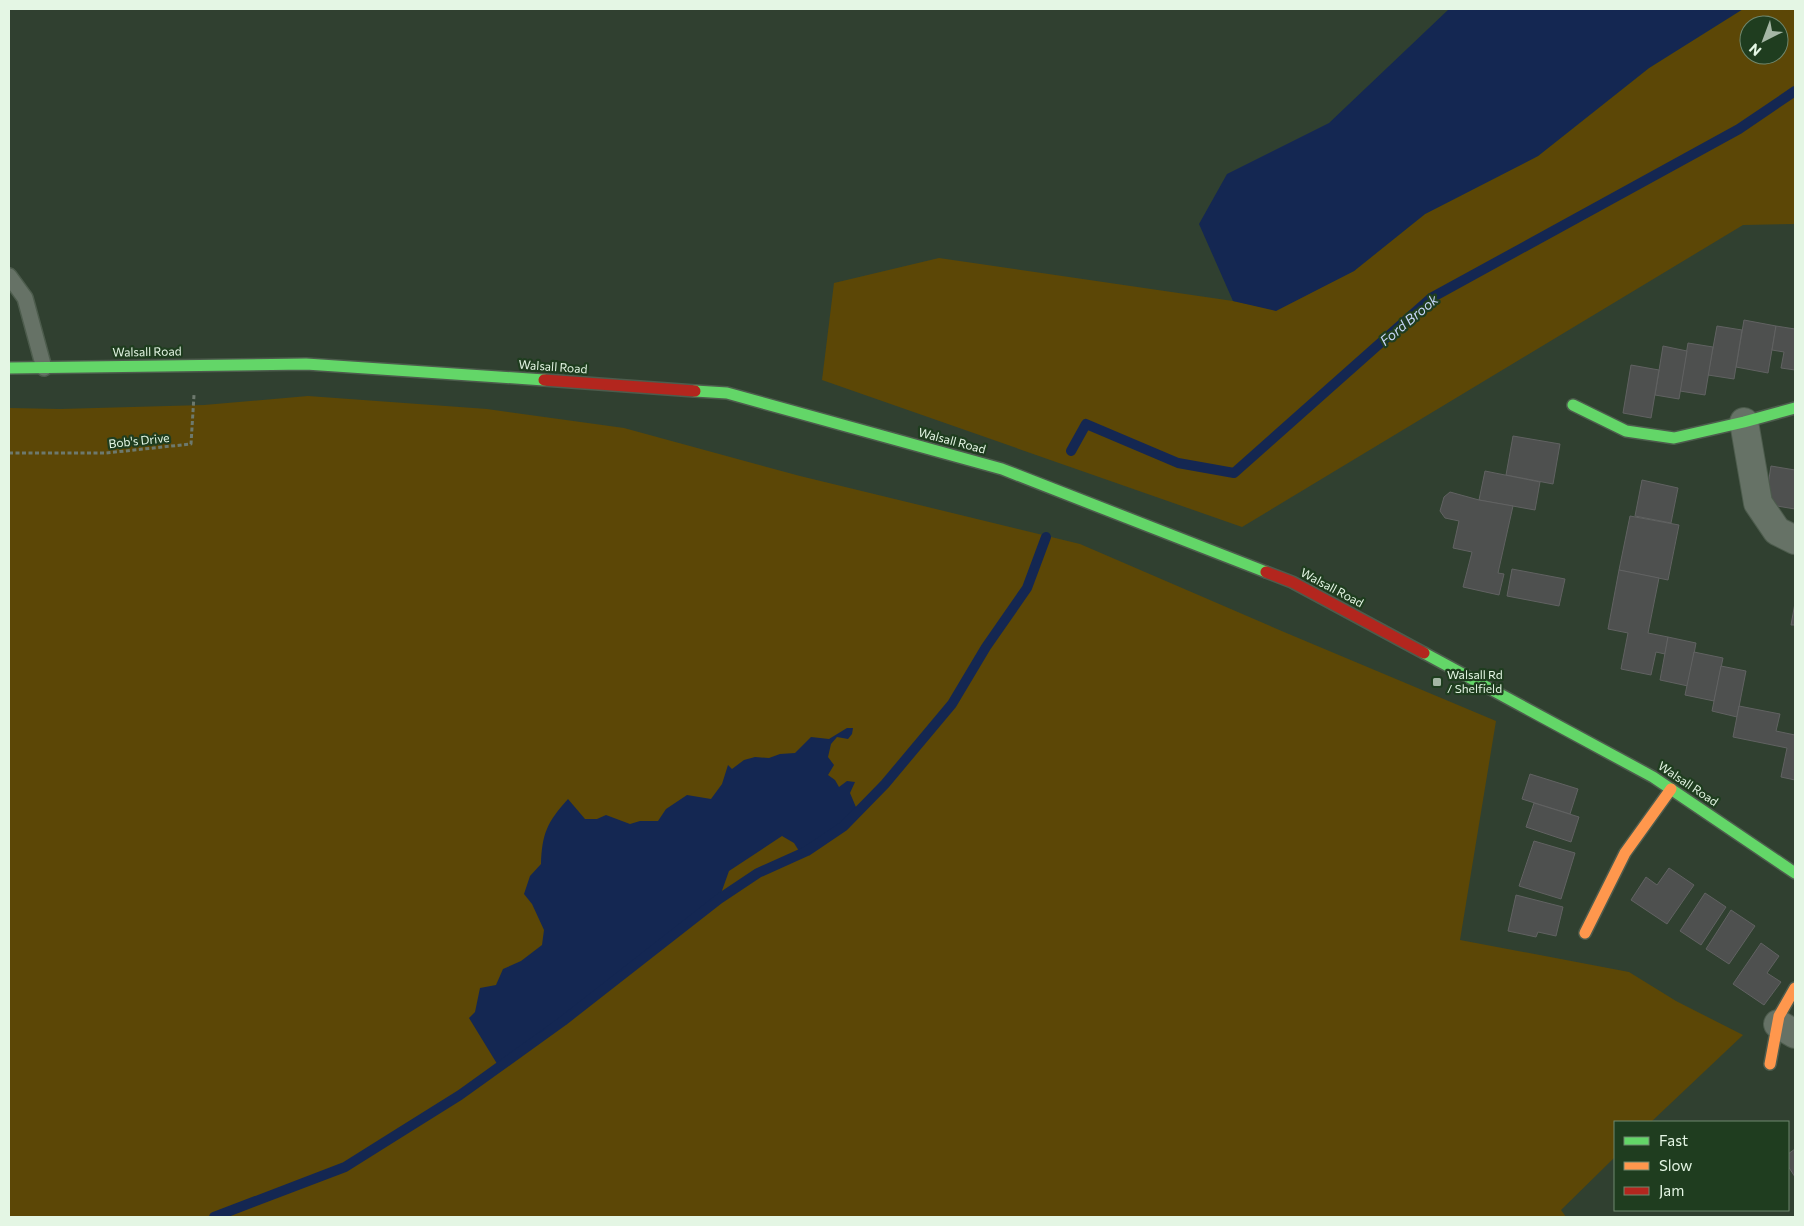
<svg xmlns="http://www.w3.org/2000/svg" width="1804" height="1226" font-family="Commissioner,sans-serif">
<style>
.green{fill:#5c4706;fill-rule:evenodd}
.water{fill:#142752}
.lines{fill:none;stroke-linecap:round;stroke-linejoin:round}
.stream{stroke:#142752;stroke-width:10}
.building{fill:#4e504f;stroke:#616262}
.lane-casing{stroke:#4d5c4d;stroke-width:18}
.street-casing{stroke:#4d5c4d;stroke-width:30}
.fast-casing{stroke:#4d5c4d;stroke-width:14}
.slow-casing{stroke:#4d5c4d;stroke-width:14}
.jam-casing{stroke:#4d5c4d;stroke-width:14}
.path{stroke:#6d796d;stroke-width:3;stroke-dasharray:4 2.5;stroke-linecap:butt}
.lane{stroke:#667266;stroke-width:15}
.street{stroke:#667266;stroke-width:28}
.fast{stroke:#63d668;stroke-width:11}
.slow{stroke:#ff974d;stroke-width:11}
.jam{stroke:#b3261e;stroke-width:11}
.poi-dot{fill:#a5b6a5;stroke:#1f3d1f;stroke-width:2}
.labels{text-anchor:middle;stroke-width:4.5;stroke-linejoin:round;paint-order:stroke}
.street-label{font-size:12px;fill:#e4f6e4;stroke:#1f3d1f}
.poi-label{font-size:12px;fill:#e4f6e4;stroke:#1f3d1f;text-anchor:start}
.water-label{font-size:14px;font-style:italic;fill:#c5d5f6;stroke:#1f3d1f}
</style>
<rect width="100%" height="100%" fill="#304030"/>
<g class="green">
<path d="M1743,9H1795V224L1743,225L1242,527L822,380L834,283L939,258L1233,301L1276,310L1354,271L1425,214L1538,156L1649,68ZM1749,25H1779V55H1749Z"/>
<polygon points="308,396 487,409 624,428 800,476 1080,544 1284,632 1496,721 1460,940 1629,972 1676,1001 1743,1035 1651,1122 1615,1122 1615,1157 1561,1210 1566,1217 9,1217 9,408 60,409 204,405"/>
</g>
<g class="water">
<polygon points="1449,9 1743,9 1649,68 1538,156 1425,214 1354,271 1276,311 1233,301 1199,224 1227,174 1329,123"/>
<path d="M847,728H853L852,734L848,739L837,737L831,744L828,757L834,765L828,775L835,780L839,787L847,781L855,782L850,793L858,812L844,826L807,851H799L794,843L782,836L729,871L719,899L685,923L563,1021L499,1067L469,1018L475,1012L480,988L496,985L503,969L521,961L542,945L544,930L532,904L524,894L530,876L541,864C542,834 547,822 568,799L585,819H597L606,815L630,824L640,821H658L666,809L687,795L711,799L722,784L728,765L732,769L744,760L755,757L769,758L780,754L795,753L811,737L829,739Z"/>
</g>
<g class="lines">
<g class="stream">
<polyline points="1071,451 1086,424 1178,463 1234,473 1431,298 1739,129 1795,91"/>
<polyline points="214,1217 345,1167 396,1135 460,1095 563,1021 719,899 758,873 807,851 844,826 885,784 952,704 986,647 1027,588 1046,537"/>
</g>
</g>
<g class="building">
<polygon points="1744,320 1776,326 1768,373 1736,367"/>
<polygon points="1717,326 1742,330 1734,379 1708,375"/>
<polygon points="1776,326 1795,329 1795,370 1781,368 1784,352 1772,350"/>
<polygon points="1688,343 1713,347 1705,395 1680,391"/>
<polygon points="1663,346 1687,351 1679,399 1655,395"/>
<polygon points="1631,365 1659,370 1651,418 1623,413"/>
<polygon points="1513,436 1560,444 1553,484 1506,475"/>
<polygon points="1771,466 1795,470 1795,509 1765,504"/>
<polygon points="1485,471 1540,482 1535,510 1479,500"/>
<polygon points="1642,480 1678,488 1671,523 1635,516"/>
<polygon points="1450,492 1479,500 1513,506 1498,573 1504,574 1499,595 1463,587 1472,552 1453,548 1459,521 1445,518 1440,511 1444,497"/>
<polygon points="1630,516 1679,525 1668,580 1619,570"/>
<polygon points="1512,569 1565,579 1559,606 1507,596"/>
<polygon points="1619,570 1659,578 1648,633 1668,637 1665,654 1656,652 1651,675 1621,669 1628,633 1608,629"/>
<polygon points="1795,603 1795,625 1791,625"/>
<polygon points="1668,637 1696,643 1688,686 1660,680"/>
<polygon points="1694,652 1723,658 1714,701 1685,695"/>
<polygon points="1721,666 1746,671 1737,717 1712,711"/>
<polygon points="1739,706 1780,714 1776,731 1795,735 1795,780 1781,777 1787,748 1733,737"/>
<polygon points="1530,774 1578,789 1570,814 1522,799"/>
<polygon points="1534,803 1579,817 1571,842 1526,827"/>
<polygon points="1534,841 1575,853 1561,899 1519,886"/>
<polygon points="1669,868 1694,885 1667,924 1631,900 1646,877 1657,885"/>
<polygon points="1705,893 1726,907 1701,945 1680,931"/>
<polygon points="1516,895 1563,907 1556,936 1538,932 1536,937 1508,931"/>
<polygon points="1731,910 1755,926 1729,964 1706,949"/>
<polygon points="1761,943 1779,956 1767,973 1781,982 1764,1005 1733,984"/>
<polygon points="1795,1149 1795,1177 1788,1166 1788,1154"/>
</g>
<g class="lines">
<defs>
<polyline id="lane" points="9,276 25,298 44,368"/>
<g id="street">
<polyline points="1744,422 1758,503 1777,531 1795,540"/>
<polyline points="1778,1024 1795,1034"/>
</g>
<g id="fast">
<polyline points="9,368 306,364 544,380"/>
<polyline points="695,391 727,393 1002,469 1266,572"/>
<polyline points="1573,405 1626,431 1674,438 1744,422 1795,408"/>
<polyline points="1424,653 1653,777 1795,873"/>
</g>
<g id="slow">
<polyline points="1585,933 1625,853 1671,789"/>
<polyline points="1770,1064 1779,1016 1795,988"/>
</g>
<g id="jam">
<polyline points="544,380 695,391"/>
<polyline points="1266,572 1292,582 1424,653"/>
</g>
</defs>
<use href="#lane" class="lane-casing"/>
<use href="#street" class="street-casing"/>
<use href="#fast" class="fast-casing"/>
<use href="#slow" class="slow-casing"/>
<use href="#jam" class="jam-casing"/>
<polyline class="path" points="9,453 106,453 191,444 194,395"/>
<use href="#lane" class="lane"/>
<use href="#street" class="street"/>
<use href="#fast" class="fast"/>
<use href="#slow" class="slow"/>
<use href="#jam" class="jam"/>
</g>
<rect class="poi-dot" x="1432" y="677" width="10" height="10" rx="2.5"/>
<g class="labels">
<g class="street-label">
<text transform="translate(147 352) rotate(-1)" y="4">Walsall Road</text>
<text transform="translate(553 367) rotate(4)" y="4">Walsall Road</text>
<text transform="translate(139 441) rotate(-6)" y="4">Bob's Drive</text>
<text transform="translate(952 441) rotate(15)" y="4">Walsall Road</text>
<text transform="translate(1332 588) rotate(28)" y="4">Walsall Road</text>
<text transform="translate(1688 784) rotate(34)" y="4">Walsall Road</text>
</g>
<g class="poi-label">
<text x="1447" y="679">Walsall Rd<tspan x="1447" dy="14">/ Shelfield</tspan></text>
</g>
<g class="water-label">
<text transform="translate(1409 320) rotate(-40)" y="5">Ford Brook</text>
</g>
</g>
<rect width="1804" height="1226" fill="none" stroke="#e4f6e4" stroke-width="20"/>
<rect x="1614" y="1121" width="175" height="90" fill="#1f3d1f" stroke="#6e876e"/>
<rect x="1624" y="1137" width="25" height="8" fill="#63d668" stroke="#6e876e"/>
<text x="1659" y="1146" font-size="15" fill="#e4f6e4">Fast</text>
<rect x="1624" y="1162" width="25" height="8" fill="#ff974d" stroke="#6e876e"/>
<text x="1659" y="1171" font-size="15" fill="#e4f6e4">Slow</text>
<rect x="1624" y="1187" width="25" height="8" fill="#b3261e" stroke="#6e876e"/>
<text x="1659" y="1196" font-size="15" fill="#e4f6e4">Jam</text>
<g transform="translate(1764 40) rotate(222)"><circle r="24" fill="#1f3d1f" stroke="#6e876e"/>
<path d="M0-4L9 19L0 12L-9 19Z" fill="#a5b6a5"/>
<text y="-8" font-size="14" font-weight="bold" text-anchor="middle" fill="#e4f6e4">N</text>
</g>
</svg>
